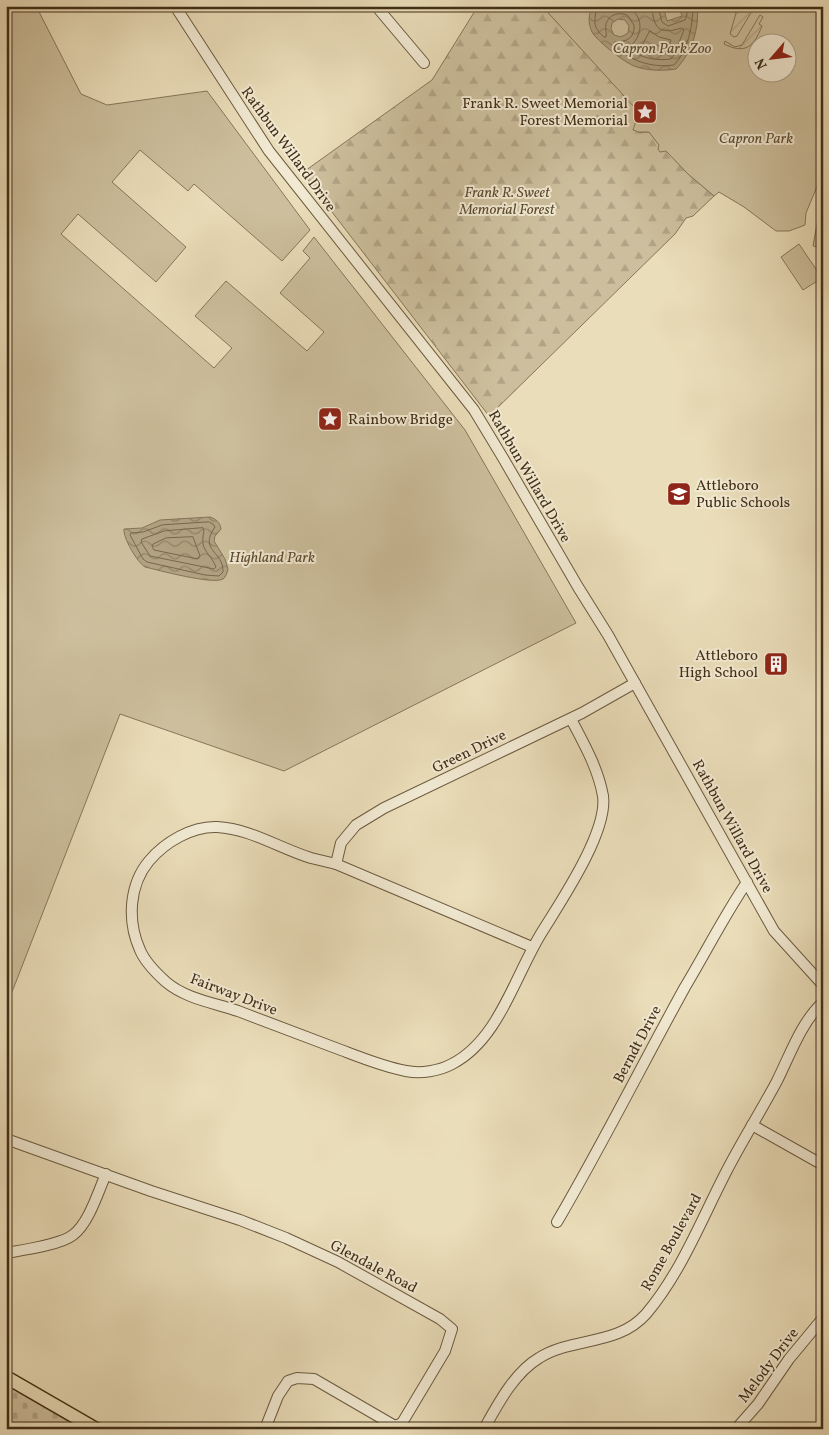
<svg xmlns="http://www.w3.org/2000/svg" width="829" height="1435" font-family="Vollkorn,serif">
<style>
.forest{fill:url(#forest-firs);stroke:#87765a}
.cemetery{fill:url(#cemetery-stones);stroke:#87765a}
.park{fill:#cdbf9d;stroke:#87765a;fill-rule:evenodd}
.garden{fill:url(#garden-furrows);stroke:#87765a}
.water{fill:url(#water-waves);stroke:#847457;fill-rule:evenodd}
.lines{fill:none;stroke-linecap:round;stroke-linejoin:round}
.shore{stroke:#79684c;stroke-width:1}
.minor-casing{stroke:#6b5a3f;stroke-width:12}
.major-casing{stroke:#412e16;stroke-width:15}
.minor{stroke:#f1e9d2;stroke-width:10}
.major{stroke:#eaddb9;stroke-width:12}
.labels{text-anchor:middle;stroke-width:4;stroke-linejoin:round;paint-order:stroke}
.park-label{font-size:15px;font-style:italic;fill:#5d4b31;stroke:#f1e9d2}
.poi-label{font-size:15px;fill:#412e16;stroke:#f1e9d2;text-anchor:end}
.street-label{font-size:15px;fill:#412e16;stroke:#f1e9d2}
</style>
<defs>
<pattern id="forest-firs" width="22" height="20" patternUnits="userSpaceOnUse" patternTransform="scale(1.25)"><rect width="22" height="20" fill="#cdbf9d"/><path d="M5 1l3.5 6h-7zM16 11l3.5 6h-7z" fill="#b1a486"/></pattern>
<pattern id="cemetery-stones" width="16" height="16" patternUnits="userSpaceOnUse" patternTransform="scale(1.25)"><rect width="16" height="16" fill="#cdbf9d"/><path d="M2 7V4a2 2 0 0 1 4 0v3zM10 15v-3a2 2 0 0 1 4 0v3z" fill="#b1a486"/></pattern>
<pattern id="garden-furrows" width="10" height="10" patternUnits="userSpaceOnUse" patternTransform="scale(1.25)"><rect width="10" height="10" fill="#cdbf9d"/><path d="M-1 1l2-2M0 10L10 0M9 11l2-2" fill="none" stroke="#b1a486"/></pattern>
<pattern id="water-waves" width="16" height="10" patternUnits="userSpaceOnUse" patternTransform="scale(1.25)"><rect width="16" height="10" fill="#b1a282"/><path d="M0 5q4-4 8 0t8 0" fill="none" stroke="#928469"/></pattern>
</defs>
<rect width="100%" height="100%" fill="#eaddb9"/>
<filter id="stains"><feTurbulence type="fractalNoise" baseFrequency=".004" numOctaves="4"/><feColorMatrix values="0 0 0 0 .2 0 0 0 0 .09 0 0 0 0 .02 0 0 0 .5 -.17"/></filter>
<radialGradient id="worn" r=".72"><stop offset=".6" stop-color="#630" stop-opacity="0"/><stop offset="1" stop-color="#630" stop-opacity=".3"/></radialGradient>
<polygon class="forest" points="478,6 542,6 636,108 637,118 635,123 639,132 649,132 688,174 714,196 693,216 686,218 675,234 489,416 302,173 432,80"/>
<polygon class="cemetery" points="6,1385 15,1390 81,1429 6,1429"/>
<g class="park">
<polygon points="6,6 36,6 81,94 107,105 207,91 310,230 282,261 194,184 188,191 140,150 112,182 186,247 156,282 78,214 61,234 214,368 232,348 195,316 226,281 307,351 324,332 280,293 310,258 303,251 314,237 465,430 576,623 284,771 120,714 12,992 6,990"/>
<path d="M542,6H823V172L806,213L805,225L789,231H776L744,207L719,192L714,196L688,174L666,151L660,152L658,149L659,145L649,132H639L633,130L637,118L635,108ZM756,42H786V72H756Z"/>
<polygon points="819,213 823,214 823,248 813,246"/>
<polygon points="799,244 822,278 803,290 781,257"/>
</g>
<g class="garden">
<polygon points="738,6 746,6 752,11 737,36 734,37 730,34"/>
<path d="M760,15L763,17L759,24L762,26C754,46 746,55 724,44L725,41L735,47L742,45Z"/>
</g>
<g class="water">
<path d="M593,6H663L667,21L682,16L679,6H697C700,28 691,54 676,69C663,71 647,71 634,66C624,62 597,41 592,32C588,23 588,14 593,6ZM618,19L625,20L629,26L628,33L621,37L614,35L611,29L612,23Z"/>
<path d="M210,517C216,519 220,522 221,529L215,536L214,541L225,559L228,569C227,573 226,577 223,579C213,585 158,570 145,567C137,562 123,538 124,529L142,528L160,520Z"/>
</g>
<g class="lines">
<g class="shore">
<path d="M597,6C595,20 591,26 604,37H606C607,33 605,29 606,24C609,14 619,12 627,15L634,25C635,38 627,42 614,42V45C630,61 651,68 674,65C688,51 693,25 693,6"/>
<path d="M603,6L605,12C608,11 612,9 616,8C640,3 649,32 629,47L630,50C642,58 656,61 671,59L674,55L684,30L681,28C660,35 653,29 652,6"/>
<polyline points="658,6 662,22 668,26 685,20 687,15 685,6"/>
<polygon points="650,31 659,37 671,40 667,51 658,52 642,48 642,46"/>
<path d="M209,522L213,524L215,527C198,551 224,551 223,572L219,576L205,575L147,562L143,559L130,535L131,533L143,532L162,525Z"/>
<path d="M203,528L204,531C199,551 210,552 216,567L214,569L150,556L141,542L142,539L164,531Z"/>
<polygon points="193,537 200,556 198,559 154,550 152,546 153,544 166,538"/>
</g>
<defs>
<g id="minor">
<polyline points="175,6 269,151 474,410 503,458 578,587 608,635 774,931 822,984"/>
<polyline points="376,6 424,63"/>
<polyline points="336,864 341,843 356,825 384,808 582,713 635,683"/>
<path d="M532,947L336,864C328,862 319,860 311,858C279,848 251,829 217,827C192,826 165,842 149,861C129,885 127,921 140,950C145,962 156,973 166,982C186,999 215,1003 238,1011C273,1024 307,1037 341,1050C362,1058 384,1067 406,1071C421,1074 439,1071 452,1064C499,1040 515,975 542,932C561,901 608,832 603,796C598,768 584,744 571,719"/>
<polyline points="752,1125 823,1165"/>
<polyline points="6,1139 151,1191 240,1220 286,1238 338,1262 440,1319 452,1329 445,1351 402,1423 395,1426 314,1379 297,1378 288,1381 278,1396 265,1429"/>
<path d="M557,1222C602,1145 642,1065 685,987C706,952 724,916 747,882"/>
<path d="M6,1253C23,1250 60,1245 73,1235C89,1223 98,1192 106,1174"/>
<path d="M484,1429C498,1404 514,1373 539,1358C572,1337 618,1346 646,1314C680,1274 700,1223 724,1176C740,1144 760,1113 777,1081C790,1055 801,1023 822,1003"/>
<polyline points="736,1429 758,1404 789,1359 823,1318"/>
</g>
<polyline id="major" points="6,1377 96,1429"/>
</defs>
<use href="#minor" class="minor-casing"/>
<use href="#major" class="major-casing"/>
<use href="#minor" class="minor"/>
<use href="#major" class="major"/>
</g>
<defs>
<symbol id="sight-square" viewBox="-11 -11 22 22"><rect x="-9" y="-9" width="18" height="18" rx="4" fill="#8f2418" stroke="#f1e9d2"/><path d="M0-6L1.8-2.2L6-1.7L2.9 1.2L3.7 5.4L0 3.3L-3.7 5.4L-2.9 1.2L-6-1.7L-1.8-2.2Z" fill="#fff"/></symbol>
<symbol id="school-square" viewBox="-11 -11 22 22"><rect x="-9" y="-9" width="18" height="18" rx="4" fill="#8f2418" stroke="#f1e9d2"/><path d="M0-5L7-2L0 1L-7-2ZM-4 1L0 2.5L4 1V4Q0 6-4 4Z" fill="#fff"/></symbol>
<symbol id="building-square" viewBox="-11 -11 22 22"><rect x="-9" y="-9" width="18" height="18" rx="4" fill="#8f2418" stroke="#f1e9d2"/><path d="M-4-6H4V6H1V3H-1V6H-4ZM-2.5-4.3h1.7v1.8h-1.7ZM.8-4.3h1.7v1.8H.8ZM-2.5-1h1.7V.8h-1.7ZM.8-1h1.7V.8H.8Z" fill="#fff"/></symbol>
</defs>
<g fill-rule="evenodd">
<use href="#sight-square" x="631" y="98" width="28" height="28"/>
<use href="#sight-square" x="316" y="405" width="28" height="28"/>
<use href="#school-square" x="665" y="480" width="28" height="28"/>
<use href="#building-square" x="762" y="650" width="28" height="28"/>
</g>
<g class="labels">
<g class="park-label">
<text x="662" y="53">Capron Park Zoo</text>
<text x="756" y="143">Capron Park</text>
<text x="507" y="197">Frank R. Sweet<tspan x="507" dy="17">Memorial Forest</tspan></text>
<text x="272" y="562">Highland Park</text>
</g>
<g class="poi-label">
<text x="628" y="108">Frank R. Sweet Memorial<tspan x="628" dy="17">Forest Memorial</tspan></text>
<text x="348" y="424" text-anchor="start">Rainbow Bridge</text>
<text x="696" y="490" text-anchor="start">Attleboro<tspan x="696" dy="17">Public Schools</tspan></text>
<text x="758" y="660">Attleboro<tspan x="758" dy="17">High School</tspan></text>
</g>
<g class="street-label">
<text transform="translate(289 149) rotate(54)" y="5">Rathbun Willard Drive</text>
<text transform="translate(530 476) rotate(60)" y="5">Rathbun Willard Drive</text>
<text transform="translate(469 751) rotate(-26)" y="5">Green Drive</text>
<text transform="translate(733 826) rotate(61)" y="5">Rathbun Willard Drive</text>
<text transform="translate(234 994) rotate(21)" y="5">Fairway Drive</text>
<text transform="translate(637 1044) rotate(-62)" y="5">Berndt Drive</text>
<text transform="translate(671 1242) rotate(-61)" y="5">Rome Boulevard</text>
<text transform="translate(374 1266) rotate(28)" y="5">Glendale Road</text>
<text transform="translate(768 1365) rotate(-53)" y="5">Melody Drive</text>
</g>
</g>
<rect width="829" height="1435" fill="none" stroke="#eaddb9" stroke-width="25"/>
<rect x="8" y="8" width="814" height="1420" fill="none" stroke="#412e16" stroke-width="2.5"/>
<rect x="12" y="12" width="804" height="1410" fill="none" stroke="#412e16"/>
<g transform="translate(772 58) rotate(242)"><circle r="24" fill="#f1e9d2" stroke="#ab9e87"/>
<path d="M0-4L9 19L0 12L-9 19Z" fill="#8f2418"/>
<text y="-8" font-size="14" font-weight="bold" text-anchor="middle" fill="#412e16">N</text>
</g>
<rect width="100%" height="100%" filter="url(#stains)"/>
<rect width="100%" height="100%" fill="url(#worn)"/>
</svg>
